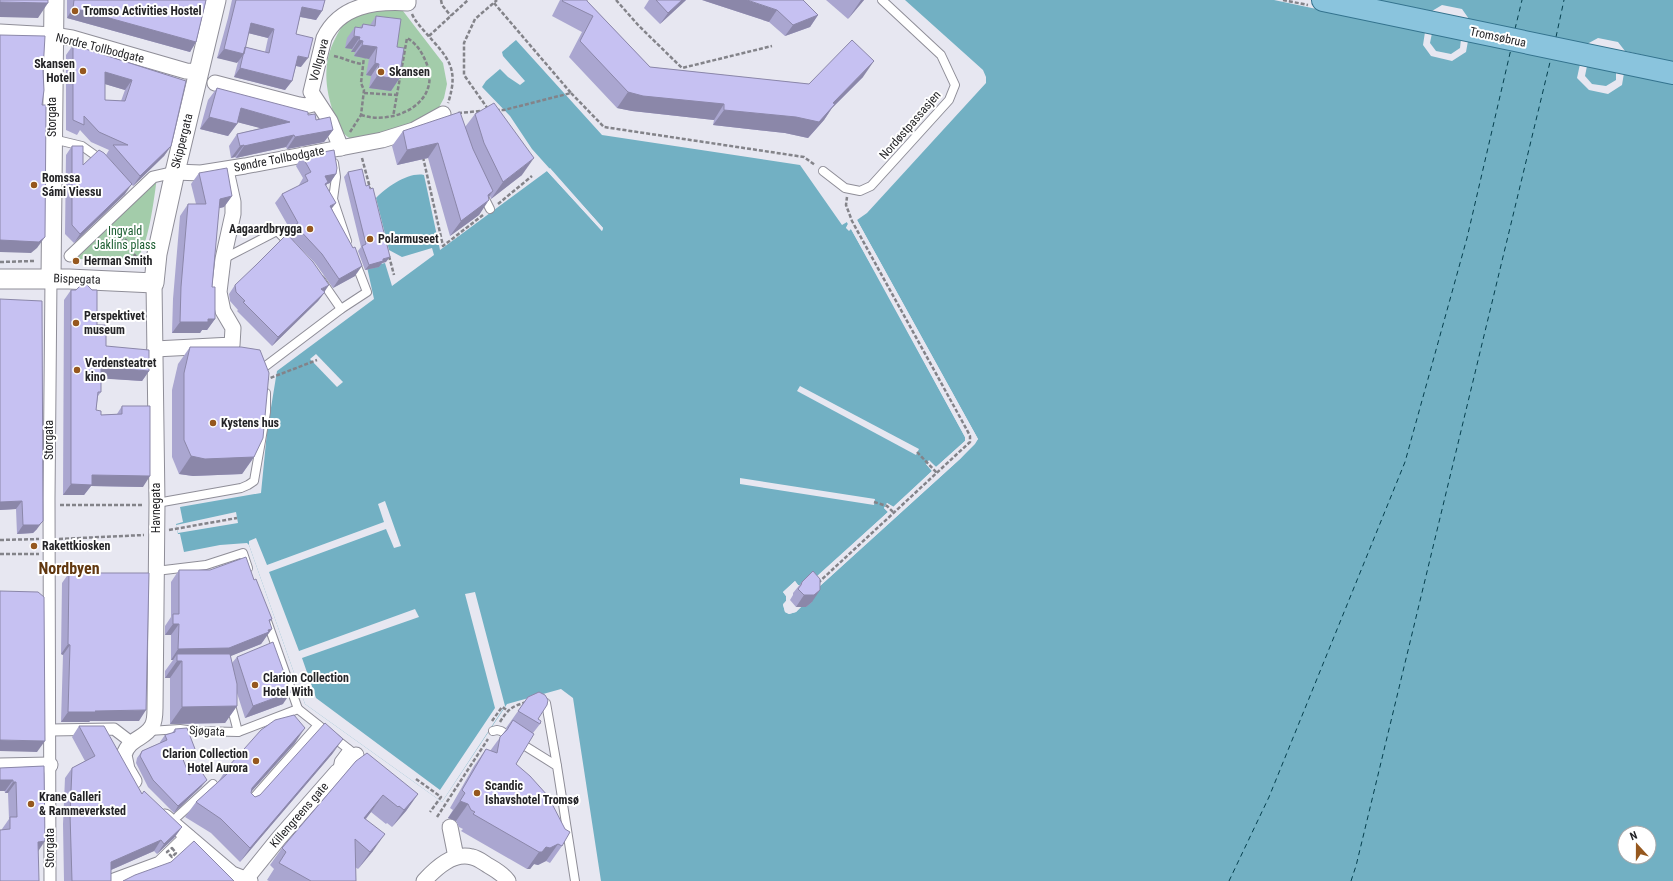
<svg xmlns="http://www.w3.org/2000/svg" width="1673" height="881" font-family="'Roboto Condensed',sans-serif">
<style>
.green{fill:#a3ccaa}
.water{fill:#72b0c3;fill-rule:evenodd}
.pier{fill:#e7e7f1;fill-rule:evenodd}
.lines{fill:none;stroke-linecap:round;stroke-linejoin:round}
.ferry{stroke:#053f4e;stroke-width:1;stroke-dasharray:5 4;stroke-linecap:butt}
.service-casing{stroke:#8f8e98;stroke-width:10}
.pedestrian-casing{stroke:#8f8e98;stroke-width:13}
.minor-casing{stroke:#8f8e98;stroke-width:17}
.tertiary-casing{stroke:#8f8e98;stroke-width:21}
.primary-casing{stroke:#34738e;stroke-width:24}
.path{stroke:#838389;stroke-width:2.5;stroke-dasharray:4 2;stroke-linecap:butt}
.service{stroke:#fff;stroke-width:8}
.pedestrian{stroke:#fff;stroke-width:11}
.minor{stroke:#fff;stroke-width:15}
.tertiary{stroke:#fff;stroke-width:19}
.primary{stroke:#8ac4dd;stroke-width:22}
.path-bridge{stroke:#838389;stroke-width:2.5;stroke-dasharray:4 2;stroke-linecap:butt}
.wall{fill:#aaa6d0;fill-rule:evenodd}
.shaded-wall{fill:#8b87a9}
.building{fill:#c6c1f2;stroke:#8b87a9;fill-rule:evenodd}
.poi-dot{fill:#96581e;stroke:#fff;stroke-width:1.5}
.labels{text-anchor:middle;stroke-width:4;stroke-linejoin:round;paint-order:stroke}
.poi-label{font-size:12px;font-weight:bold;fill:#242427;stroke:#fff;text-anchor:start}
.street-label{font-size:12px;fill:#242427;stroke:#fff}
.park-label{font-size:12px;fill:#1a5d30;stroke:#fff}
.district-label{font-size:16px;font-weight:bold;fill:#62380f;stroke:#fff}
</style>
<rect width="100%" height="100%" fill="#e7e7f1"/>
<g class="green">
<path d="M396,8L403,11L443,63L447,84L444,98L437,111L419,123L354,140C342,136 339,126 334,114C325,89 322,62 336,37C338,33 341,27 344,24C358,12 379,9 396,8Z"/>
<path d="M157,178C154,197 149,247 136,259H76Z"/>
</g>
<path class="water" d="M905,0H1673V881H601L573,698L561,689L507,704L442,802L305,704L249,545L247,543L220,545L184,552L180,534H178L176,524L183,522L180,507L261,493L267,432L277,371L374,299L367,267L385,263L392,286L434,255L432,248L402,257L389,250L376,198C387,187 408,172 424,175L440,250L547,171L602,231L603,228L532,149L510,116L482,87L486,81L500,69L508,77L520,85L525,81L503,56L502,52L516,40L602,135L800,165L842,225L847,222L848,224L846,228L851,229L965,437V441L936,467L929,461L926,464L932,471L893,507L887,503L884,508L888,512L808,585H798L795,581L783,592L786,596V601L783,605L785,612L789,614L796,612L820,586L960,459L978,439L857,220L867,213L986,83V77L983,70ZM1625,833H1649V857H1625Z"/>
<g class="pier">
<path d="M1274,0H1378L1432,11L1442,5L1462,9L1469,19L1587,44L1598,38L1618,42L1625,51L1673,62V83L1624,73L1622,85L1608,94L1589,90L1577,78L1580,64L1468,41L1466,52L1452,61L1431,56L1423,45L1425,32ZM1432,33L1461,39L1460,48L1451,54L1436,51L1430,43ZM1587,66L1616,72V80L1606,86L1592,84L1585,76Z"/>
<polygon points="550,168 603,228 602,231 547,171"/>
<polygon points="857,220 978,439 975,444 960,459 820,586 820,589 796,612 789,614 785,612 783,604 786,601 786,596 783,592 795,581 798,585 807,585 888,512 884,508 887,503 894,507 932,471 926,464 929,460 936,467 965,441 965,437 883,286 851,229 849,231 846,228 848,224 847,222 849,221 850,224 848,228 852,228 885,285 967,436 967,441 937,469 934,469 929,463 934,470 933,472 895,509 887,506 886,508 890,511 889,514 808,587 798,587 795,584 786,592 788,596 788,602 785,605 787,611 790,612 795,611 818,588 818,585 959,457 975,439 855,221"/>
<polygon points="316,354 343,382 337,387 310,359"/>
<polygon points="800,386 919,449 916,455 797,391"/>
<polygon points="740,478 875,499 874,505 740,484"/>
<polygon points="385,501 401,546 394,548 386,529 269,572 299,651 415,609 419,617 302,658 316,698 440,790 495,708 465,594 475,592 505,706 442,802 305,704 249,545 249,541 256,538 267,565 384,522 378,504"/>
<polygon points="236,512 238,523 178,533 176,525"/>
</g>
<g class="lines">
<g class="ferry">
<polyline points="1515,29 1522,0"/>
<polyline points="1556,37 1564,0"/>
<polyline points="1229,881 1269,797 1405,462 1467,238 1511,49"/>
<polyline points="1351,881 1356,866 1551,58"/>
</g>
<defs>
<g id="service">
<polyline points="53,139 82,146 103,161"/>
<polyline points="334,163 336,177 333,199 347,241"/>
<polyline points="823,171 845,188 860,191 871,186 949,100 955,85 941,55 882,0"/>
<polyline points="483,195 490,209"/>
<polyline points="223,259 277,231 290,244"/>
<polyline points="321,280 341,309"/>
<polyline points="263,368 341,309 367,292 355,261"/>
<polyline points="157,503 241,488 248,485 254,481 266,412 266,393"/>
<polyline points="156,571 206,565 243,553 248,568"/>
<polyline points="267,621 298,709"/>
<polyline points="230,701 238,732"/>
<polyline points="546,703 557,766"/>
<polyline points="298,709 322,728"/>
<polyline points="149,731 180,729 195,731 238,732 298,709"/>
<polyline points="493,731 497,730 501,731 557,766 575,881"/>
<polyline points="333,737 356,755"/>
<polyline points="337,771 339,761 348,749"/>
<polyline points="248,804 318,725"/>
<polyline points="178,816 213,784"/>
</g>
<g id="pedestrian">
<polyline points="70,256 153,177 175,172"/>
<polyline points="50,730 114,729 131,742"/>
<polyline points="50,881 49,498 51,278"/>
</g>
<g id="minor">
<polyline points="0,32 53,35 72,38 186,71 199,72"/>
<polyline points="215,83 299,105 305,106 317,103"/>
<path d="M341,148L330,121L311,92L324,38C340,5 375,1 408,3V0"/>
<polyline points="175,172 201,173 245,166 382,140 414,130 443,114"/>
<polyline points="155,349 232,345 233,328 223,311 219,292 223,259 233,214 233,202 227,175"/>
<polyline points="0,766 50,765"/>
<path d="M134,781L127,769L124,755C129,738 145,739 152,726C155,721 155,713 155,708L157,503L154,283"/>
<polyline points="165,817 232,874 250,881"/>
<polyline points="450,827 456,857"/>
<polyline points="246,879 279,838 337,772 346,766 356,755"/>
<polyline points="114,881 160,864 188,837"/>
<path d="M424,881C436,868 453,852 472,857C478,858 484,863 489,866C496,870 503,874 508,881"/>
</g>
<g id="tertiary">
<polyline points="51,278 54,0"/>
<polyline points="0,279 69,279 154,283 157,254 175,172 216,0"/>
</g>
<polyline id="primary" points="1323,0 1673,73"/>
</defs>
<use href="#service" class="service-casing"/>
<use href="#pedestrian" class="pedestrian-casing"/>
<use href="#minor" class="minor-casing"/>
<use href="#tertiary" class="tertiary-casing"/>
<use href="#primary" class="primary-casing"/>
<g class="path">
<polyline points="441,0 442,5 451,16"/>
<polyline points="616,0 639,26 682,68 772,46"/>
<polyline points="1283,0 1308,5"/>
<polyline points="494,3 571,93 504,110 496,110"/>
<path d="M412,14C415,21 420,26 425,32C447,57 460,67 448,103"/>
<polyline points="429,36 468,0"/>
<path d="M334,56C344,58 352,63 363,64"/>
<polyline points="364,93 397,95"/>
<polyline points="571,93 604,127 804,157 815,165"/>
<polyline points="488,109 464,75 464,43 475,19 497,0"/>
<polyline points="458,113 481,111"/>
<path d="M361,115C395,126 443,102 426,62C422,52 416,43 407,38L393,117"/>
<polyline points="350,132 361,115 364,90 361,83 364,57 366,57"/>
<polyline points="423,157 443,246 483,215"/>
<polyline points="362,158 370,188"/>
<polyline points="498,204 532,176"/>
<polyline points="112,231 120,240 123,238 126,240 127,243 126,245 120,246 119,243 120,240"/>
<polyline points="126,245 139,260"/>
<polyline points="389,256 394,275"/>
<polyline points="0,262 34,261"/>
<polyline points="265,380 317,360"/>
<polyline points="917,452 937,473"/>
<polyline points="874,502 887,506 894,513"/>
<polyline points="60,505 144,505"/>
<polyline points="169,530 237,518"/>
<polyline points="59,539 144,535"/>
<polyline points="0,540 39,539"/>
<polyline points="0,554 39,554"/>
<polyline points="818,583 970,442 970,436 967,430 852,221 846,205 847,197"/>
<polyline points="492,721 502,707 507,710"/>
<path d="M500,722C508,709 512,706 527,702"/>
<polyline points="416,779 441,797 430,812"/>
<polyline points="437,817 488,739"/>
</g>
<use href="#service" class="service"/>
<use href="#pedestrian" class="pedestrian"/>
<use href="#minor" class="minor"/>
<use href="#tertiary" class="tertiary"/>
<use href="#primary" class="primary"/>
<polygon class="path-bridge" points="172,848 176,853 172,857 167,852"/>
</g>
<g class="wall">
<polygon points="67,0 206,0 196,42 190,52 67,18"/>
<path d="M232,0H325L322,11L316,20L300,17L296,34L301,67L296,66L292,81L285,90L234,77L238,62L217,58L228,18ZM248,33L268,38L265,52L245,47Z"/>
<polygon points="560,0 587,0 587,1 650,67 809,84 863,77 832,108 824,120 808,138 785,133 713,125 714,120 632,111 617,108 569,57 582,32 552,16"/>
<polygon points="649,0 686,0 660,24 644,8"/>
<polygon points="702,0 818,15 810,27 785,36 769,22"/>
<polygon points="826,0 864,0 848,19"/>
<polygon points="376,16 397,47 399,79 391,91 369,88 371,76 366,75 369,59 354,56 355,52 351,52 352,49 345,48 347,38 355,27 360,27 363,24 370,25"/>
<path d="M73,45L186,81L171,146L164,156L133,186L106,155L109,150L91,142L80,130L77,135L66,130V55ZM105,84L125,90L121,101L105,100Z"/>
<polygon points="217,88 308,115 333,130 324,142 287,149 286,147 236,158 235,157 231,158 229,146 237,134 261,128 237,122 237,124 228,136 200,129 208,100"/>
<polygon points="475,114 522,175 491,199 490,196 479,215 450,236 428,158 397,165 392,146 403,131 465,127"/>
<polygon points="72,146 83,165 125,194 74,243 65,234 66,155"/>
<polygon points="302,156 336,174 330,183 327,184 326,185 331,209 355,276 333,288 315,263 288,235 291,231 275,203 282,194 299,186 299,185 303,178 296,166"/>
<polygon points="348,172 386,262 382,263 379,267 365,270 358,251 361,247 344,177"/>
<polygon points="199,173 232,196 224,207 219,208 212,287 215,319 207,330 202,330 200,333 172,333 173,299 180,216 188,204 196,204 191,184"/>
<polygon points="235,285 324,292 325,292 318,301 272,346 237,311 238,310 230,301 229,294"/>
<polygon points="71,290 76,290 97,325 106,346 149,371 142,381 101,378 101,392 98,396 96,410 101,415 117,414 122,406 143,487 91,486 84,495 63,495 64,300"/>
<polygon points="0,299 37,529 33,533 17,534 16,509 0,510"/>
<polygon points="190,347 254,457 242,474 193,476 179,474 172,457 172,390 178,364"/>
<polygon points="179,570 254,580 272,619 270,622 264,640 261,644 230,656 232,663 237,657 283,704 245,718 237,693 237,706 225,723 170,724 170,678 165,678 165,671 173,660 171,660 171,635 165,635 165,626 171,617 171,582"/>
<polygon points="69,573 139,721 90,721 89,722 61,722 63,655 61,654 62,583"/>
<polygon points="802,582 812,602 806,607 796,607 790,600 793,595 793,593"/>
<polygon points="528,697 538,719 540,724 533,733 516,764 562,846 550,863 546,861 538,865 534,864 530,869 527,869 461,831 463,829 459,827 456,821 448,818 453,810 450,808 474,766 486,749 490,751 507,728 506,728"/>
<polygon points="79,726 142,794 182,827 174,838 157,854 154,851 111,870 111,881 64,881 63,824 65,778 72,768 85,761 72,737"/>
<polygon points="175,729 190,756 183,759 189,775 202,786 174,813 148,787 136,763 137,758 142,751 160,743 160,742 165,735 172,733"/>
<polygon points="295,743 251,792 251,793 255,797 260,795 333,753 240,862 211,833 185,817 196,802 218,782 228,767"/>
<polygon points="356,761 418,794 406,811 392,827 387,823 386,824 371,812 366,819 373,851 358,869 355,867 356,881 269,881 267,880 274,869 270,865 282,848"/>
<polygon points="44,766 45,841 2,830 2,829 9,819 8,793 5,793 0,768"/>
</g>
<g class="shaded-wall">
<polygon points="682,0 686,0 660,24 668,13"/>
<polygon points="702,0 747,0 777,10 769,22"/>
<polygon points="861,0 864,0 848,19"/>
<polygon points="0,2 48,3 38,18 0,17"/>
<polygon points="302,7 322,11 316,20 296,16"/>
<polygon points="73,8 196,42 190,52 67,18"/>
<polygon points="818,15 810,27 785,36 793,25"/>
<polygon points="251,23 274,29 268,38 244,32"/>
<polygon points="354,36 360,37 352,49 345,48"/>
<polygon points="359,40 363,41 355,52 351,52"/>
<polygon points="362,45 377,47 369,59 354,56"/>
<polygon points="224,49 244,54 237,63 217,58"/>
<polygon points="298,56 308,58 301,67 292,65"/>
<polygon points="874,61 863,77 832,108 824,120 808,138 785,133 713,125 724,110 833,103"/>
<polygon points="375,63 379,64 371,76 366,75"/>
<polygon points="240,68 292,81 285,90 234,77"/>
<polygon points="105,72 132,80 125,90 98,82"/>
<polygon points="377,76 399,79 391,91 369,88"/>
<polygon points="628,92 724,104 714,120 632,111 617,108"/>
<polygon points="241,108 290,122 282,134 233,121"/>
<polygon points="209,117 237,124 228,136 200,129"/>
<polygon points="333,130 324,142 287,149 295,137"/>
<polygon points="294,135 286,147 236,158 244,146"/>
<polygon points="438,143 428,158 397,165 407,150"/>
<polygon points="244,145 235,157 231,158 240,146"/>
<polygon points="171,146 164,156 133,186 140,176"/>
<polygon points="534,158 522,175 491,199 503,182"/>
<polygon points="336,174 330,183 327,184 321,192 325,176"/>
<polygon points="132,184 125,194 74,243 80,234"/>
<polygon points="493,191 483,205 489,200 479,215 450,236 461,221 488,195"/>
<polygon points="232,196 224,207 212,210 220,199"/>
<polygon points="336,203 329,212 330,206"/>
<polygon points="45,237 37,248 31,253 0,252 0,240"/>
<polygon points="390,257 386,262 382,263 379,267 365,270 369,265 383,259"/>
<polygon points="362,266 355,276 333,288 339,279"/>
<polygon points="329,285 323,294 321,289"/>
<polygon points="325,292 318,301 272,346 278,337"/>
<polygon points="208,319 215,319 207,330 202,330 200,333 172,333 180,322"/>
<polygon points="101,367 149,371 142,381 94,378"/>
<polygon points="191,456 254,457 242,474 193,476 179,474"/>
<polygon points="92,475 150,476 143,487 91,486 84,495 63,495 71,484"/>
<polygon points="22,501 16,509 0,510 0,502"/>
<polygon points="43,521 37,529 33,533 17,534 23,525"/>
<polygon points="820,590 812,602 806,607 796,607 804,595"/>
<polygon points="173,624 179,624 171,635 165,635"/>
<polygon points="272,629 261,644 221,660 177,654 173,660 171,660 178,649 268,630"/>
<polygon points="68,644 70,645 63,655 61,654"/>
<polygon points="177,661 182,661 170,678 165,678"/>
<polygon points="291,692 283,704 245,718 253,706"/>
<polygon points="237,706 225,723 170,724 182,707"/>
<polygon points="146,710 139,721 90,721 89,722 61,722 68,712 95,711"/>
<polygon points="305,728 295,743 242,802 252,788"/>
<polygon points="343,739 333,753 240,862 250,848"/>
<polygon points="0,740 45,741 37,752 0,751"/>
<polygon points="195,749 190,756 177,761 181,754"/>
<polygon points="0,780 13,780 5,791 0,791"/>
<polygon points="207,780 202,786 174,813 178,806"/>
<polygon points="13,782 16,782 8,793 5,793"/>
<polygon points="418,794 406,811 392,827 404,810"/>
<polygon points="383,795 371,812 352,835 364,818"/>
<polygon points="460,801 468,804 456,821 448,818"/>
<polygon points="182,827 174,838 157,854 164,844"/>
<polygon points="385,834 373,851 358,869 370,852"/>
<polygon points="161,840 154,851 104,873 111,862"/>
<polygon points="45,841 37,853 38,842"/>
<polygon points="558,844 546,861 538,865 534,864 530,869 527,869 539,852 546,847"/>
</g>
<g class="building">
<polygon points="0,0 48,0 48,3 0,2"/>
<polygon points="74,0 206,0 196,42 73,8"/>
<polygon points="236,0 325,0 322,11 302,7 296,34 313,38 308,58 298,56 292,81 240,68 245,47 269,53 274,29 251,23 244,54 224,49"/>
<polygon points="563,0 587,0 587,1 650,67 809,84 852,40 874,61 833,103 835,104 819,122 796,117 724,110 724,104 643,96 628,92 580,41 593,16 562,1"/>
<polygon points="656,0 682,0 668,13"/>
<polygon points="747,0 803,0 818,15 793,25 777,10"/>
<polygon points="376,16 401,19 397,47 404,48 399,79 377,76 379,64 375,63 377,47 362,45 363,41 359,40 360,37 354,36 355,27 362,28 363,24 375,26"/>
<polygon points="0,35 45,36 43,71 44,90 42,105 46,105 45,237 39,242 0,240"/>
<path d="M73,45L186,81L171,146L140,176L113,145H128L99,132L84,116V125L73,120ZM105,72L132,80L125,101L105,100Z"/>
<polygon points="217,88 308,112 308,115 315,114 316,120 330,117 333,130 295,137 294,135 244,146 244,145 240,146 237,134 290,122 241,108 237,124 209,117"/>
<polygon points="494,103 534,158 503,182 484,143 475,114"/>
<polygon points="460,112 473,149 493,191 488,195 489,200 461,221 438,143 407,150 403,131"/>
<polygon points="72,146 83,146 83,165 99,150 104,153 132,184 80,234 72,225"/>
<polygon points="334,150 337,168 336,174 325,176 328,182 325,184 336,203 330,206 353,248 355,247 362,266 339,279 322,254 295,225 298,223 282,194 308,181 305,175 311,172 302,156"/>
<polygon points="227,168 232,196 220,199 212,287 215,287 215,319 208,319 208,322 180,322 181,287 188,204 206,204 199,173"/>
<polygon points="362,169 366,186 369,185 370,189 373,188 390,257 383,259 383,261 369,265 362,246 366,244 348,172"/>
<polygon points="287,234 313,262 329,285 321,289 325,292 278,337 243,302 245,301 236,292 235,285 256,265"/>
<polygon points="82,284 86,284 92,290 97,290 97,325 106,325 106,346 149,350 149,371 101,367 101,392 98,392 96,410 101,411 101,415 122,414 122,406 150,406 150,476 92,475 92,485 71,484 71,290 76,290"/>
<polygon points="0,299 42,301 43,521 39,525 23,525 22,501 0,502"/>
<polygon points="190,347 241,347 260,350 269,373 263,438 254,457 205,459 191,456 184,440 184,373"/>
<polygon points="246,557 254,580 256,579 272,619 269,620 272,629 268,630 269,632 229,648 178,649 179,624 173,624 173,614 179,614 179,570 210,570"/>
<polygon points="813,571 820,579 820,590 814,595 804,595 798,589 801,585 802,582"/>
<polygon points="69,573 149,573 146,710 95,711 96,712 68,712 70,645 68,644"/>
<polygon points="0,591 38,592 44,597 45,741 0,740"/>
<polygon points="273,642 291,692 253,706 237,657"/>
<polygon points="177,654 230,654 237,684 237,706 182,707 182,661 177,661"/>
<polygon points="539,692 545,695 548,700 547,705 538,719 541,721 540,724 518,711 528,697"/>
<polygon points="294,715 305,728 252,788 251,793 255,797 260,795 325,723 343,739 250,848 221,819 196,802 227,774 228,771 228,767 261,730 275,720"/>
<polygon points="513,720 534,734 516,764 530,776 548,796 565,829 570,832 562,846 558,844 550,848 546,847 542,852 539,852 473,814 475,812 471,810 468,804 460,801 465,793 462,790 486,749 497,753 500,737 507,730"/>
<polygon points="79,726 104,726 142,794 144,791 182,827 164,844 161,840 111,862 111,881 72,881 70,814 72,768 95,756"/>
<polygon points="187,728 195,749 181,754 189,775 198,770 200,772 201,771 207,780 178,806 153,780 140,756 142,751 167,740 165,735 175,732 175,729"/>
<polygon points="367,753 418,794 404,810 399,806 398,807 383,795 364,818 385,834 370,852 355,839 356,881 311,881 279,863 286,852 282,848 356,761"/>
<polygon points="44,766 45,841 38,842 39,881 0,881 0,830 10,829 10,817 17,817 16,782 13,782 13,780 0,780 0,768"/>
<polygon points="194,841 234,881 123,881 135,875 171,862"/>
</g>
<g class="poi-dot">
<circle cx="75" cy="11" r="4"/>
<circle cx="83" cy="71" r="4"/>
<circle cx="381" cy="72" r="4"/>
<circle cx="34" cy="185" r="4"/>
<circle cx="310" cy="229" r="4"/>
<circle cx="370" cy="239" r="4"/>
<circle cx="76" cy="261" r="4"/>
<circle cx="76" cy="323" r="4"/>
<circle cx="77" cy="370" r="4"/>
<circle cx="213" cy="423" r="4"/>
<circle cx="34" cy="546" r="4"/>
<circle cx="255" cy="685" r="4"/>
<circle cx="256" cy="761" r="4"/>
<circle cx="477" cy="793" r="4"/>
<circle cx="31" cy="804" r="4"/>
</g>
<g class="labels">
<g class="poi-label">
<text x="83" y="15">Tromso Activities Hostel</text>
<text x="75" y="68" text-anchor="end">Skansen<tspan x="75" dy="14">Hotell</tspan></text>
<text x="389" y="76">Skansen</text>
<text x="42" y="182">Romssa<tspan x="42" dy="14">Sámi Viessu</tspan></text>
<text x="302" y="233" text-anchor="end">Aagaardbrygga</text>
<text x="378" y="243">Polarmuseet</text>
<text x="84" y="265">Herman Smith</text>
<text x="84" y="320">Perspektivet<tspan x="84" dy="14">museum</tspan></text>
<text x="85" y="367">Verdensteatret<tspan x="85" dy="14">kino</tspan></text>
<text x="221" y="427">Kystens hus</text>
<text x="42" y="550">Rakettkiosken</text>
<text x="263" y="682">Clarion Collection<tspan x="263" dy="14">Hotel With</tspan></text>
<text x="248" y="758" text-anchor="end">Clarion Collection<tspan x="248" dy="14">Hotel Aurora</tspan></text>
<text x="485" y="790">Scandic<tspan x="485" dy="14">Ishavshotel Tromsø</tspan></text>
<text x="39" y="801">Krane Galleri<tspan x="39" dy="14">&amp; Rammeverksted</tspan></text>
</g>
<g class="street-label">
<text transform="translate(1498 37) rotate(12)" y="4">Tromsøbrua</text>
<text transform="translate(100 48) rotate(14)" y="4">Nordre Tollbodgate</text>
<text transform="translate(319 60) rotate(-75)" y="4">Vollgrava</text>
<text transform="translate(52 117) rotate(-90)" y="4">Storgata</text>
<text transform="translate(910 125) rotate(-49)" y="4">Nordøstpassasjen</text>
<text transform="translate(182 141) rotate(-76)" y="4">Skippergata</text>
<text transform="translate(279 159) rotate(-11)" y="4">Søndre Tollbodgate</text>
<text transform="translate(77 279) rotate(2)" y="4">Bispegata</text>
<text transform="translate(49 440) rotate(-90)" y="4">Storgata</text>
<text transform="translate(156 508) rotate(-90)" y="4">Havnegata</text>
<text transform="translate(207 731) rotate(3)" y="4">Sjøgata</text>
<text transform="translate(299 815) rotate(-49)" y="4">Killengreens gate</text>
<text transform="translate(50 848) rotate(-90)" y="4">Storgata</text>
</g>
<g class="park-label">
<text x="125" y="235">Ingvald<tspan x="125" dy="14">Jaklins plass</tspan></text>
</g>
<g class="district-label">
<text x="69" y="574">Nordbyen</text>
</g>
</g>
<g transform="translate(1637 845) rotate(339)"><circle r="19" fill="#ffffff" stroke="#a7a7a9"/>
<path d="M0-3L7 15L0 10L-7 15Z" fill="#96581e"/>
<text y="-6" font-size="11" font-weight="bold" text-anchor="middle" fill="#242427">N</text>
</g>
</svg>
